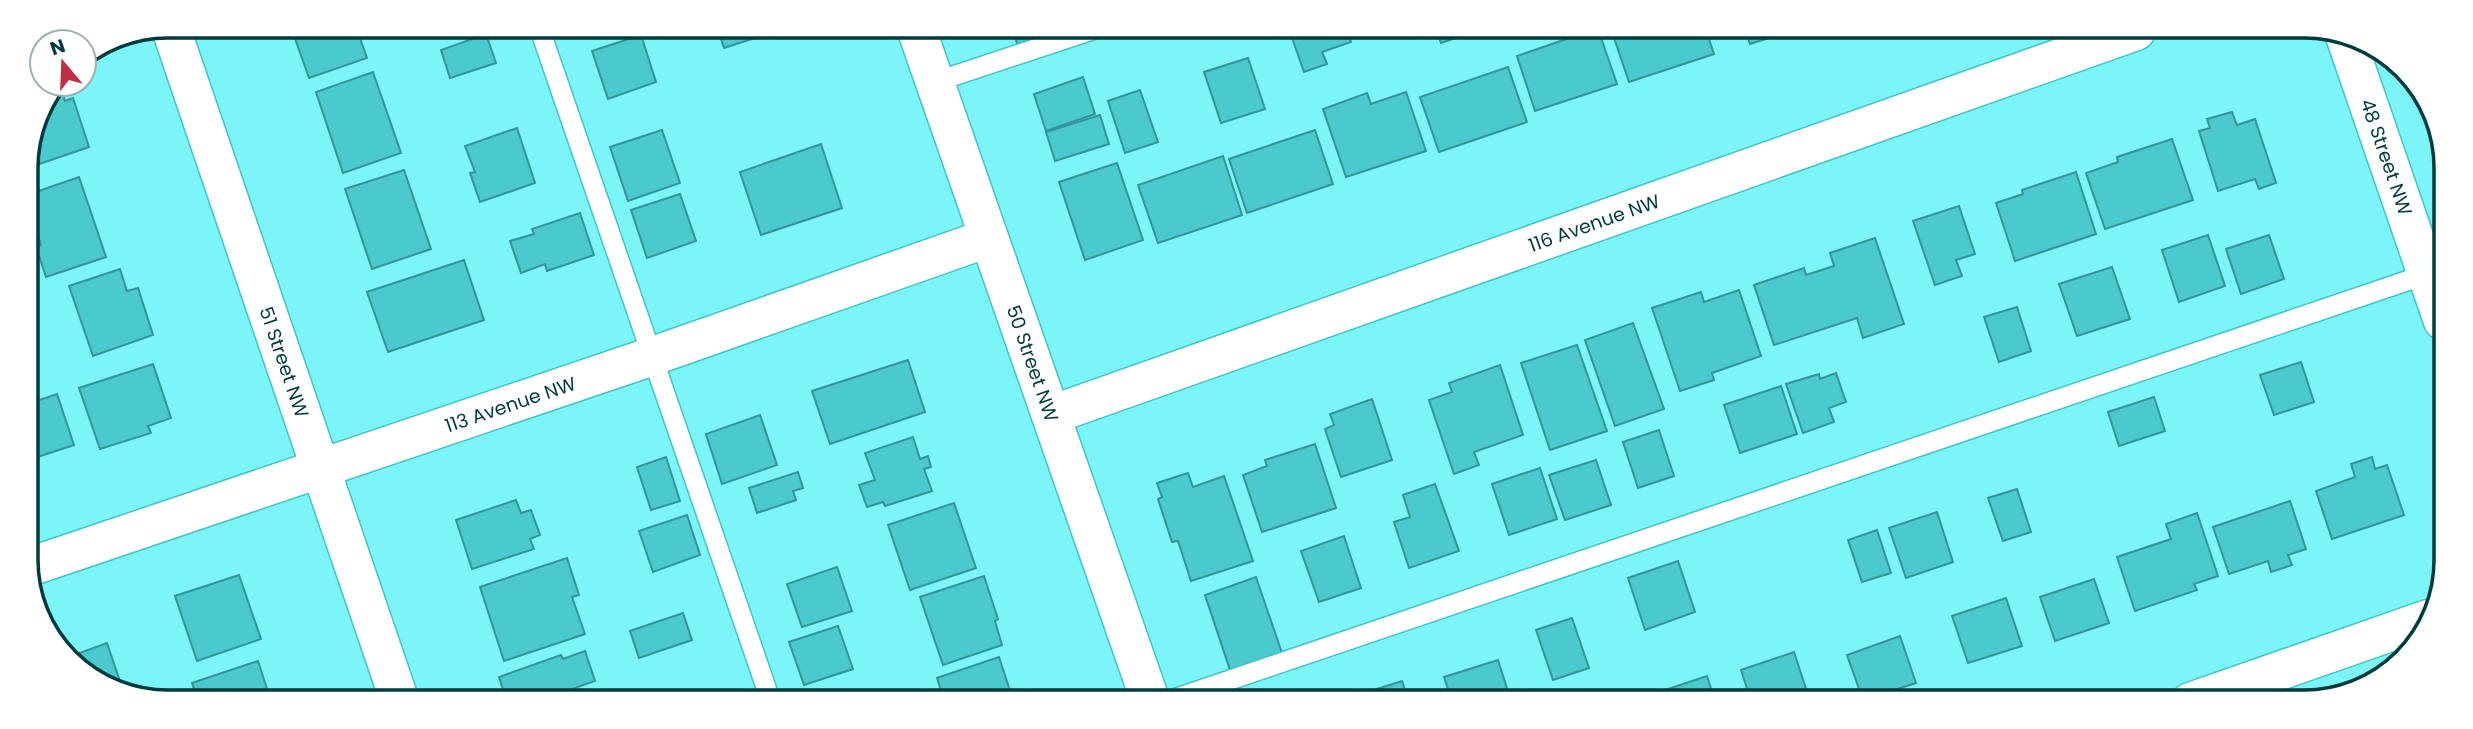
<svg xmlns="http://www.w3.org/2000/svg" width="2473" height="729" font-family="Poppins,sans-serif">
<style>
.building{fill:#4bcace;stroke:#349497;stroke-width:2}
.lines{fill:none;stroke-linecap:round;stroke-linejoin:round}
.lane-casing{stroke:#43c3c7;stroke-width:22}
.street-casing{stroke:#43c3c7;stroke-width:41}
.secondary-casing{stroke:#43c3c7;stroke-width:41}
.lane{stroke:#fff;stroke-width:19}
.street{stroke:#fff;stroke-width:38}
.secondary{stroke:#fff;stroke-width:38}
.labels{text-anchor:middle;stroke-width:6;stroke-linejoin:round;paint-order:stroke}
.street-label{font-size:19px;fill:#003b3d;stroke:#fff}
.rim{fill:none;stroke:#003b3d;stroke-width:3.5}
</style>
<rect width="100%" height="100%" fill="#7cf5f9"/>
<g class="building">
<polygon points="291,27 356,27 367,58 309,78"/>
<polygon points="717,27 773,28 774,32 724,48"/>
<polygon points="1012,28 1070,28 1018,46"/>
<polygon points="1289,29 1346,29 1351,42 1322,52 1327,64 1304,72"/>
<polygon points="1436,29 1482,29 1441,43"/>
<polygon points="1577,29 1598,29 1617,84 1535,111 1517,56 1578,35"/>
<polygon points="1611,29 1706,30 1714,54 1629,82"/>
<polygon points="1745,30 1794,30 1750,44"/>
<polygon points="486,34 496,63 450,78 441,50"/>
<polygon points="641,35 656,82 608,99 592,51"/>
<polygon points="1248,58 1265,109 1221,123 1204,72"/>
<polygon points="1508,67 1527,122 1439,152 1420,97"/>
<polygon points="373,72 401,153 343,173 316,92"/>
<polygon points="1083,77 1095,114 1046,131 1034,94"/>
<polygon points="57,84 60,84 65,101 73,98 89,147 28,168 27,160 37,114"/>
<polygon points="1140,90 1158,142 1125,153 1108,101"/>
<polygon points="1406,92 1426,151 1346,177 1323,109 1367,93 1371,104"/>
<polygon points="2232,112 2237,125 2255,119 2276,183 2259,189 2255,179 2218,191 2199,131 2210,128 2207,119"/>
<polygon points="1100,115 1109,144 1055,161 1046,132"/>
<polygon points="517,128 535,183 480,202 470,173 475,172 465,146"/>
<polygon points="662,130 680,183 628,201 610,147"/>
<polygon points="1315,130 1333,184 1247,213 1229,159"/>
<polygon points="2172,139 2193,200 2105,229 2086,173 2118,162 2117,157"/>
<polygon points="821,144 842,208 761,235 740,172"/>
<polygon points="1223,156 1242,215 1158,243 1138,185"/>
<polygon points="1117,163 1143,240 1085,260 1059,182"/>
<polygon points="404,170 431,249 372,269 345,189"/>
<polygon points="2076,172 2096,234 2015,261 1996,203 2023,194 2022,190"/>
<polygon points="79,177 106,257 46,277 36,247 41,245 27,202 27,195"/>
<polygon points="680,194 696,241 647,258 631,210"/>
<polygon points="1959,206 1975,254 1956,260 1962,276 1935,285 1913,221"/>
<polygon points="580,213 594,255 547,271 545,264 521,273 510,241 534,234 532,229"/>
<polygon points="2208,235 2225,286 2179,302 2162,250"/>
<polygon points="2269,235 2284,279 2241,294 2226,249"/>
<polygon points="1875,238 1904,324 1863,338 1857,318 1774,345 1754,285 1804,268 1806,275 1834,266 1830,253"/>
<polygon points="464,260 484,320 388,352 367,292"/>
<polygon points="2112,267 2130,319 2077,336 2059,284"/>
<polygon points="120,269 127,291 138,288 153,335 93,356 69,286"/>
<polygon points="1739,290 1761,356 1712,373 1714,380 1680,391 1652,308 1701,292 1704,302"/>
<polygon points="2017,307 2031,351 1999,362 1984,317"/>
<polygon points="1633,323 1664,409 1615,426 1585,340"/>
<polygon points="1577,345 1607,431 1550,450 1521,363"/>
<polygon points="908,360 925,412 830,444 812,391"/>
<polygon points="2301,362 2314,402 2274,415 2260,375"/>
<polygon points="153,364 171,418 148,426 151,433 100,449 79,388"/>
<polygon points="1500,365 1523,435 1474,452 1479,465 1454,474 1429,400 1452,392 1449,383"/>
<polygon points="1836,373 1846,402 1829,408 1834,422 1803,433 1786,384 1819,374 1820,379"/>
<polygon points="1781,386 1797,434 1740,453 1724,405"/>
<polygon points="57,394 74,445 28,460 28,404"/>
<polygon points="2154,397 2165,431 2119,446 2108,412"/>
<polygon points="1372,399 1392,460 1341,477 1325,429 1334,425 1330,414"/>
<polygon points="760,415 777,465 722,484 706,434"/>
<polygon points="1659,430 1674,476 1638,488 1623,442"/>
<polygon points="913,437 920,459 928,456 931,467 924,469 932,491 885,506 883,502 867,507 859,485 875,480 865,453"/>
<polygon points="1315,444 1336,508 1262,532 1243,475 1267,466 1265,460"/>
<polygon points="666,457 680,501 651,510 637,467"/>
<polygon points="2372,457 2375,469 2387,465 2404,515 2332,539 2316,491 2355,477 2351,464"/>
<polygon points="1596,460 1611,505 1565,520 1549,475"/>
<polygon points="1540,468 1557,519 1509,535 1492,484"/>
<polygon points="798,472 803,488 793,491 796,500 757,513 749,488"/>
<polygon points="1188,473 1193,487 1224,476 1253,561 1191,581 1178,541 1172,542 1158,499 1162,497 1157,483"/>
<polygon points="1435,484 1459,551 1409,568 1394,522 1410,517 1403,495"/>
<polygon points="2017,489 2031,532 2003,541 1988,498"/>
<polygon points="516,500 521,513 531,510 540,535 530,539 534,549 472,569 456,520"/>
<polygon points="2290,501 2306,549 2288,555 2292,565 2271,572 2268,561 2229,574 2213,527"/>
<polygon points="954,503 976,568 910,590 888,525"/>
<polygon points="1937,512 1953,562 1906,578 1889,528"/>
<polygon points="2197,513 2218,576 2194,584 2197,590 2135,611 2117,557 2171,539 2166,524"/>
<polygon points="687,515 700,555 653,572 639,531"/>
<polygon points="1877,530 1891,573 1862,582 1848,540"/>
<polygon points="1344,536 1361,588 1319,602 1301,551"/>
<polygon points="567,558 579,595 572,597 585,634 504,661 480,587"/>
<polygon points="1678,561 1695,612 1645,630 1628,578"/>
<polygon points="837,567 852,611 802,627 787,584"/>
<polygon points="239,575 261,639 197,661 175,596"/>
<polygon points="984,576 998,619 995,621 1002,645 943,665 920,597"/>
<polygon points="1256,577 1282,653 1230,670 1205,595"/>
<polygon points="2094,579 2109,623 2055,641 2040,597"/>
<polygon points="2006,598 2022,646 1968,663 1952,616"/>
<polygon points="683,613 692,640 639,658 630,631"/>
<polygon points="1572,618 1589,668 1553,680 1536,630"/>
<polygon points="838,626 853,669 804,685 789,642"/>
<polygon points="1900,636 1916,683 1863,700 1847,655"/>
<polygon points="107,643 124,693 68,661 66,658"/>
<polygon points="585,651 595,681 572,689 576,699 506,699 499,677 561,655 563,659"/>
<polygon points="1794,652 1810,701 1751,701 1741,670"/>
<polygon points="999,657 1013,700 944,700 937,678"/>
<polygon points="1498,660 1511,701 1452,701 1444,677"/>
<polygon points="258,661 270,698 197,698 192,683"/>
<polygon points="1707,676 1715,701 1632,701"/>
<polygon points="1402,681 1409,701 1360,701 1358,695"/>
</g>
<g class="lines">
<defs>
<g id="lane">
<polyline points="539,27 770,699"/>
<polyline points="935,82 1098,28"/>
<polyline points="1171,700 2433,272"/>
</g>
<g id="street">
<path id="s1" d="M170,26L399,699"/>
<path id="s2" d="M2344,33L2443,321"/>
<path id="s3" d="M1051,415L2136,31"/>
<path id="s4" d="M29,567L653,356L988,238"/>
<polyline points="2190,702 2428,619"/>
</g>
<g id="secondary">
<path id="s5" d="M916,28L1150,700"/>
</g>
</defs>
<use href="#lane" class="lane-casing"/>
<use href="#street" class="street-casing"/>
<use href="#secondary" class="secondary-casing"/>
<use href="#lane" class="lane"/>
<use href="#street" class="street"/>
<use href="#secondary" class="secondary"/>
</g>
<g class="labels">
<g class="street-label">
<text dy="7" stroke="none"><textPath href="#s2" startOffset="131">48 Street NW</textPath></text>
<text dy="7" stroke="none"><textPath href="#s3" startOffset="576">116 Avenue NW</textPath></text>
<text dy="7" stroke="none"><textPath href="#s1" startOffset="355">51 Street NW</textPath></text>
<text dy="7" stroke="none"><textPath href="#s5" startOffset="355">50 Street NW</textPath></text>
<text dy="7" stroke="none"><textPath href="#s4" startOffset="508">113 Avenue NW</textPath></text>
</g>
</g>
<path d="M0 0H2473V729H0ZM168 38H2304A130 130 0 0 1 2434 168V560A130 130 0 0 1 2304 690H168A130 130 0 0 1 38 560V168A130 130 0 0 1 168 38Z" fill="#fff" fill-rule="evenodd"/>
<path class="rim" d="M168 38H2304A130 130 0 0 1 2434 168V560A130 130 0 0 1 2304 690H168A130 130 0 0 1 38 560V168A130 130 0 0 1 168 38Z"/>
<g transform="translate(63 63) rotate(341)"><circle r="33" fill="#ffffff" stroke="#99b1b1" stroke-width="2"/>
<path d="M0-5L12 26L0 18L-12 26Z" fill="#c02f44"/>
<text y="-10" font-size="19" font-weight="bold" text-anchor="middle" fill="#003b3d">N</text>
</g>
</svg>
